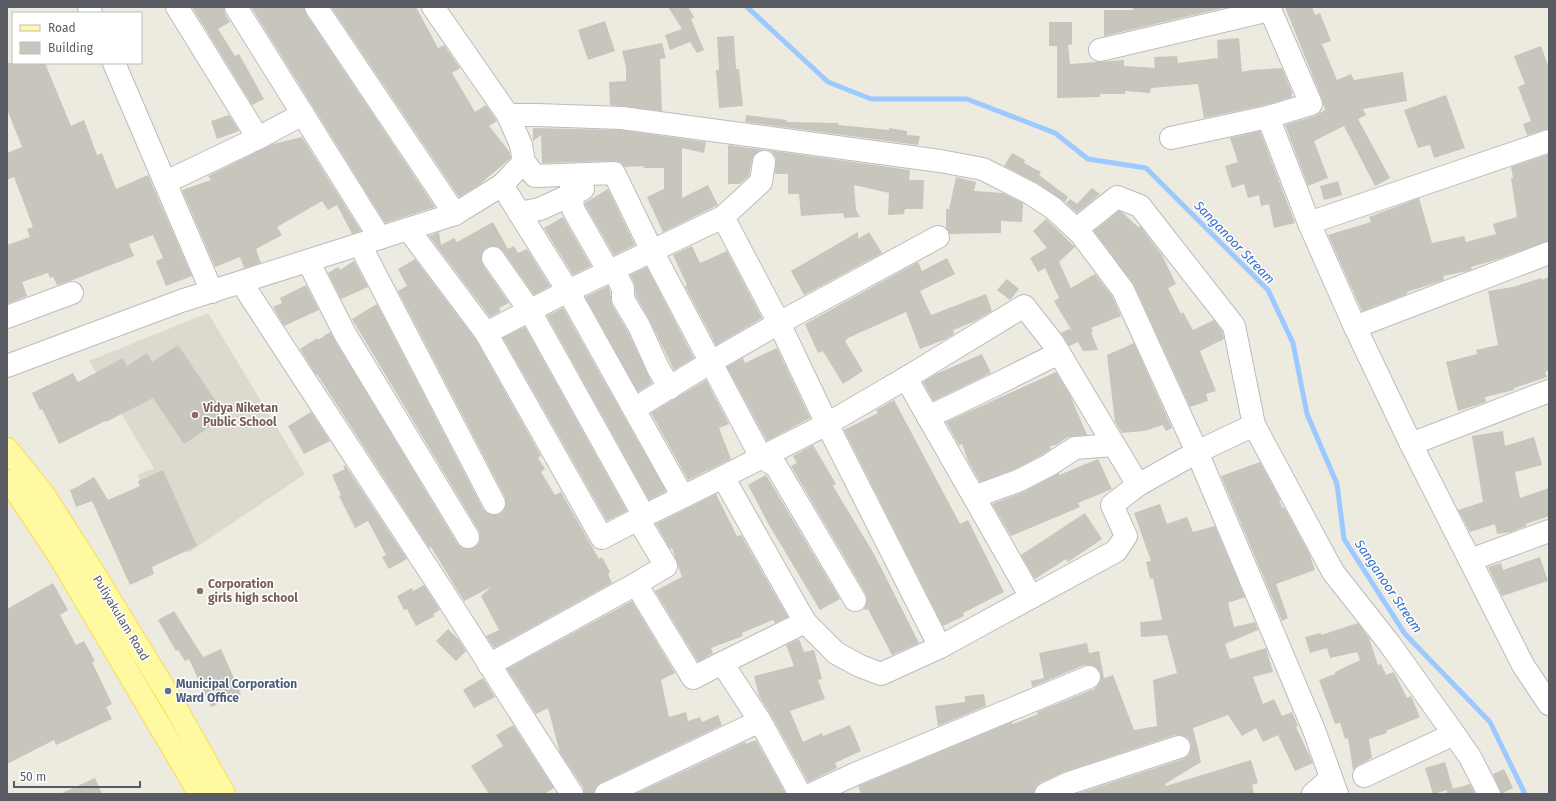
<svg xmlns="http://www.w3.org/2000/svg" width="1556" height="801" font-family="'Fira Sans',sans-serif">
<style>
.education{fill:#dcdace}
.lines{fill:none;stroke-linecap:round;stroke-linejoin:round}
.stream{stroke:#9cc9ff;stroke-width:5}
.building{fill:#c7c5bc}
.minor-casing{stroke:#babcc2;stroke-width:24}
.major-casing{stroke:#fadc4a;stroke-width:24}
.minor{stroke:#fff;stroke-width:22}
.major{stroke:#fffaa1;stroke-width:22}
.education-dot{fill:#8d6e63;stroke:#fff;stroke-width:1.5}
.service-dot{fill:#5c6f8a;stroke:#fff;stroke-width:1.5}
.labels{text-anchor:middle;stroke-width:3;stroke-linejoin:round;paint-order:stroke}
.education-label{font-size:12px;font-weight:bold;fill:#785e54;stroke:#fff;text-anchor:start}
.street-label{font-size:12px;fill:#585b61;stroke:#fff}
.service-label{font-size:12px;font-weight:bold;fill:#4e5e75;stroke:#fff;text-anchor:start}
.water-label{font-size:13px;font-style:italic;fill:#386fc9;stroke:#fff}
</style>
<rect width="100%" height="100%" fill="#edebdf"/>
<polygon class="education" points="208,313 305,474 188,553 137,475 154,468 89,361"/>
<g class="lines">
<polyline class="stream" points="747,7 828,82 871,99 967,99 1055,133 1088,159 1146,168 1268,290 1293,343 1307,414 1337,484 1344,539 1405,634 1490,722 1525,794"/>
</g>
<g class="building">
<polygon points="192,7 224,7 225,14 230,22 218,29 235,56 239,54 264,99 252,105"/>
<polygon points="251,7 304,7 306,14 435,207 385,223"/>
<polygon points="331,7 416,7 438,48 444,45 460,68 452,73 475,112 486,105 497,121 489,126 509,151 511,158 479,185 459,197"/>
<polygon points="668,7 688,7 694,17 691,19 704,50 697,53 690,42 670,50 665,35 682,29"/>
<polygon points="1133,7 1223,7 1223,8 1104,36 1104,10 1133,10"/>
<polygon points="1285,7 1312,7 1315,15 1320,13 1331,41 1322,44 1337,80 1351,74 1354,80 1403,72 1407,101 1363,109 1366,115 1358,119 1390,178 1375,186 1344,126 1314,141 1328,178 1308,186 1285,125 1315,116 1325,110 1322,99"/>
<polygon points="605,21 615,51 588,60 578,30"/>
<polygon points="1049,22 1072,22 1072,44 1068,45 1070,64 1124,60 1124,66 1155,68 1154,57 1177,56 1178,63 1218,58 1217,40 1239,38 1242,72 1251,70 1282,68 1292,92 1292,97 1265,105 1204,118 1198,84 1151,88 1150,93 1125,91 1125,94 1100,94 1100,97 1057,98 1057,46 1049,46"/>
<polygon points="734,36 736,69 739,69 743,106 719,108 716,70 719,70 717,37"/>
<polygon points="662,43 666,58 660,59 662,111 610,105 609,82 626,81 626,67 622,51"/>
<polygon points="1541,46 1549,68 1549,129 1527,135 1523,124 1531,121 1518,87 1525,84 1514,56"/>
<polygon points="7,63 45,63 71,126 84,120 97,155 102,153 116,189 148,175 192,276 166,286 156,261 163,258 153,235 129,244 134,256 70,281 57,285 53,277 50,278 48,273 22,282 27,296 7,304 7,245 30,237 27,229 33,227 14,177 7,180 7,153 22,147 7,109"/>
<polygon points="1446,95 1465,148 1434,158 1430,145 1418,148 1404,110"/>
<polygon points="229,115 239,131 217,139 211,121"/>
<polygon points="746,115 787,120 787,122 838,123 838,125 889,130 889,128 907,131 907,135 920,136 918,145 745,122"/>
<polygon points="533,128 621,130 706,142 704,153 682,148 682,198 708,185 718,205 663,232 647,197 664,189 664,168 642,168 645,166 625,167 620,162 614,161 542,163 541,135 533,141"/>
<polygon points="1260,131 1295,223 1274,228 1269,204 1261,206 1259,195 1248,198 1244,184 1232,188 1225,166 1238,162 1230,138"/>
<polygon points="302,137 361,231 352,234 337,205 328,210 322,201 277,227 282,235 256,249 261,263 244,268 240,257 215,267 182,190 211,180 208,176 273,144"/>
<polygon points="728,145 764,150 759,151 754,155 752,160 749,176 740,184 728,184"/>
<polygon points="767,150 910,170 909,180 924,180 923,209 905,209 904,214 888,215 889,193 854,185 856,210 860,217 844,218 843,213 801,216 799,194 788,194 788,174 775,174 776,158 772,152"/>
<polygon points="1012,153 1025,160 1024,163 1041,172 1039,175 1068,197 1065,202 1037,183 1004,166"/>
<polygon points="1549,154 1549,241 1495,260 1471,267 1472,269 1468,271 1443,276 1444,280 1407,292 1407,294 1362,311 1328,235 1371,222 1369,217 1419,198 1432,243 1464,236 1466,242 1496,234 1493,224 1517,217 1511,178 1513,178 1511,167"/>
<polygon points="956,177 976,182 974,191 1003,193 1023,203 1022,222 1001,221 1001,233 950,234 946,228 946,209 949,209"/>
<polygon points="1338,181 1342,195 1324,200 1320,186"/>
<polygon points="1092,188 1100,194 1077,213 1066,203 1070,199 1077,204"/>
<polygon points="608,189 635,245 614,255 585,205 585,203"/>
<polygon points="1119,211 1123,213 1138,227 1140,226 1162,255 1176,284 1168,288 1181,314 1183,312 1193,330 1214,320 1222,331 1224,339 1200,351 1216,391 1206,394 1208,401 1190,407 1134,285 1094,231"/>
<polygon points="563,217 591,266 573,275 544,228"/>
<polygon points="1046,219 1075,247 1059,262 1071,288 1095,274 1112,296 1121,316 1091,328 1093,331 1091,332 1098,350 1083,351 1078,342 1069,346 1061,333 1069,329 1072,331 1054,301 1059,298 1045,268 1038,272 1030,258 1047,248 1033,231"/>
<polygon points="493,222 508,249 514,246 518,253 527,249 550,286 534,295 503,251 498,247 492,246 486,248 482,253 481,259 483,265 509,303 499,308 501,311 490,317 429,236 439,232 441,245 454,238 457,242"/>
<polygon points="858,232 858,239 869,232 882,253 804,295 791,271"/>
<polygon points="692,246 700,263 727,251 762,318 716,345 685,286 687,285 673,255"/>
<polygon points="947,258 955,274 920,291 931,315 986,294 992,311 973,322 953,330 954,334 946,339 920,349 906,312 848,338 845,341 863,371 843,384 823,351 818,353 805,324 918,262 922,271"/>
<polygon points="415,259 476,340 541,456 538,458 545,469 541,472 555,495 561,492 599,559 602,557 610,572 608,574 612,583 494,648 486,636 499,630 481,596 491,587 464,601 431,547 429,548 317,374 316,375 300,349 317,338 318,340 330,332 457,543 462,548 468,549 475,547 479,543 480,537 479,531 352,319 377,304 483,509 487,513 493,515 500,514 504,510 506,504 505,497 398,291 407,286 398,269"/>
<polygon points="354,261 368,287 341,299 328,273 338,267 340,270"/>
<polygon points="647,267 694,358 674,370 650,321 636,296 634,282 630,275"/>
<polygon points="1549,277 1549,370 1545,372 1547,377 1514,388 1514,390 1485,397 1486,402 1458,411 1446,362 1477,354 1476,350 1498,345 1488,291 1513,287 1541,278 1542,280"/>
<polygon points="1007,279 1019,289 1010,300 997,290"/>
<polygon points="306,285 319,310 284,326 273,307 282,303 280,298"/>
<polygon points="608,286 610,291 612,305 628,332 652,383 638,392 585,297"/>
<polygon points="563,308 666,491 649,500 547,316"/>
<polygon points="525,327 627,511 607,521 503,338"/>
<polygon points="1134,343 1172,428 1166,431 1163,425 1144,431 1122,433 1115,422 1107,355"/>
<polygon points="178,345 226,416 184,444 153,398 106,422 105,421 59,444 42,409 40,410 32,393 73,373 78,382 123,358 127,366 147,353 152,362"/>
<polygon points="777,348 810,418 767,441 727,367 743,358 745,363"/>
<polygon points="982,354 991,373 933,401 923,382 936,374"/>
<polygon points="1056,372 1070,395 1087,435 1068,437 1056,445 1050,446 1051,449 1043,454 1015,469 980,482 968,461 962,444 959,445 946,422"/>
<polygon points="706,380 729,424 719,428 731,459 688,480 651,413"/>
<polygon points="894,400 960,524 968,520 1004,592 963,613 964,616 943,626 844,430 878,413 876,410"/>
<polygon points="311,412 330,441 304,454 288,426"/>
<polygon points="1503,431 1505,446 1534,437 1542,465 1515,472 1520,498 1549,488 1549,516 1526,524 1526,526 1511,532 1497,534 1495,524 1470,532 1458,510 1483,502 1472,436"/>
<polygon points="813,445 836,484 833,486 874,554 919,643 892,655 868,609 865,610 864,609 867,600 866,594 791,466 797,463 793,456"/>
<polygon points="1098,459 1112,489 1078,503 1080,507 1011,536 992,504 1026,491 1059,473 1059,475"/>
<polygon points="1260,462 1279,497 1282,508 1284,507 1309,553 1315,570 1276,584 1288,618 1282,621 1221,476"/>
<polygon points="345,465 407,559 389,569 382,557 386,555 368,521 355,528 339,496 341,495 332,475 345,469 343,466"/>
<polygon points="163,470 197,546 152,567 154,574 130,585 92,501 76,507 70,490 79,486 94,477 108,500 140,486 138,481"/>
<polygon points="766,475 840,599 820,610 769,525 748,485"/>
<polygon points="716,494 737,536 741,535 788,617 775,623 773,620 742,633 743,636 711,648 713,653 698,662 655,591 682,577 672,548 670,549 656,524"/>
<polygon points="1160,504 1167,524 1187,517 1193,532 1215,526 1245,597 1228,603 1234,627 1255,622 1258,630 1225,644 1230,659 1266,648 1273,672 1253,677 1263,704 1274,699 1282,716 1292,712 1298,726 1296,727 1313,763 1295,771 1278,735 1263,742 1256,728 1242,736 1228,715 1193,728 1201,762 1165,784 1166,786 1251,760 1258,783 1252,785 1254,794 1076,794 1183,759 1189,755 1191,749 1191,744 1188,738 1181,735 1175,735 1064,772 1040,783 1036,787 1034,794 861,794 858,786 860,785 1012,722 1013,724 1038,714 1037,712 1094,689 1099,684 1101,678 1100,672 1096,667 1090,665 1084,665 1032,687 1031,681 1044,678 1039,653 1087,643 1089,653 1099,651 1104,678 1113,675 1134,730 1157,726 1153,680 1177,673 1167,635 1141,637 1140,622 1162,620 1153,578 1150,579 1146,562 1151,561 1134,513"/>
<polygon points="1085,513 1102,539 1068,562 1066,559 1035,579 1021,555"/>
<polygon points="1540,557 1548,581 1502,596 1488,567 1501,563 1503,570"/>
<polygon points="53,583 68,610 60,615 76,645 84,641 95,661 92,662 112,704 106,707 112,719 56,745 54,740 7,764 7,609"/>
<polygon points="424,585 440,610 433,614 435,616 416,626 407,609 404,610 397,596 412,588 413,591"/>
<polygon points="632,601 675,673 661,680 669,717 686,712 688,721 700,717 702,722 718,715 722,725 601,783 596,787 594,794 584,794 583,787 560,753 548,708 536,714 507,669"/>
<polygon points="174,611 203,657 221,649 241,694 211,707 189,659 185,661 178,650 176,651 158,620"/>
<polygon points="1358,623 1369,638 1378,665 1381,664 1386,675 1394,672 1407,698 1411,696 1420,717 1386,731 1387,733 1369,739 1372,758 1359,765 1353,770 1348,738 1345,739 1340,723 1335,724 1319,680 1335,674 1335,672 1360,660 1357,652 1330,658 1327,648 1310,653 1305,637 1321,633 1321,635"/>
<polygon points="448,629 459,640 466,651 456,661 436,641"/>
<polygon points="799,639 804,652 814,650 822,679 818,680 825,699 790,711 803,742 822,733 823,736 850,725 861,751 835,763 837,768 808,782 771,715 759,696 754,676 794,666 786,645"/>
<polygon points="483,678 495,697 474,708 463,690"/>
<polygon points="984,694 986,706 938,726 935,706 965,702 965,696"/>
<polygon points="513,725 554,788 544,794 489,794 471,766 503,746 496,735"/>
<polygon points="756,740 786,794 635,794 733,748 745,742 746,744"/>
<polygon points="1445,762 1453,789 1449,790 1470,784 1475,794 1447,794 1447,790 1433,794 1425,768"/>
<polygon points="1504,769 1513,788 1501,794 1493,774"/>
<polygon points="95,778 102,794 60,794"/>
</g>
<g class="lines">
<defs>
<g id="minor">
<polyline points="89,7 91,13"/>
<polyline points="236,7 380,238"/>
<polyline points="316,7 455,214"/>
<polyline points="433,7 508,115 537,115 622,118 940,161 983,169 1030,193 1053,208 1081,234 1123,290 1197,452 1314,730 1337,794"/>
<polyline points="1269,7 1311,104 1268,117 1309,223 1355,327 1549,253"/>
<polyline points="1100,50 1270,10"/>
<polyline points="114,63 212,292"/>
<polyline points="258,138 303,114"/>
<polyline points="1171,138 1268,117"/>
<polyline points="524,162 535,176 614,173 652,251 761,457 776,466 855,600"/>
<polyline points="570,175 573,209 609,272"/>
<polyline points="166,182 258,138 177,7"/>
<polyline points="502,185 568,291 683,497"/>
<polyline points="519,213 540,209 583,189"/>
<polyline points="723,217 761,182 764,162"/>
<polyline points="1309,223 1549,141"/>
<polyline points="1075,228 1083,224 1117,197 1140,206 1234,326 1254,425 1333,572 1389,643 1454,734 1470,757 1489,794"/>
<polyline points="408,229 486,333 602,538 638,519 666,566 636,584 693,678 722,663 760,721 800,794"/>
<polyline points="360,245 494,503"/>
<polyline points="493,258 530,311 644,516"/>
<polyline points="308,261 345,334 468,537"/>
<polyline points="613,270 623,288 623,299 639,326 658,368 670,388"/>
<polyline points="241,282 440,587 572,794"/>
<polyline points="7,317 72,293"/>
<polyline points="1355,327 1411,444 1549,391"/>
<polyline points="486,333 568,291 723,217 779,323 827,424 940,647 881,674 860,666 836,653 805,622 723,477 638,519"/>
<polyline points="7,366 181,301 455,214 502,185 524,162 521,145 508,115"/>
<polyline points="906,378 1031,597"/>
<polyline points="634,409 711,362 779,323 938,237"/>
<polyline points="928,417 995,385 1059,353"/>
<polyline points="1411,444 1523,665 1549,704"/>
<polyline points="723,477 827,424 906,378 1024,306 1053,343 1138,485"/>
<polyline points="974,497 1020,480 1049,465 1075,448 1114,445"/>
<polyline points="1470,560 1549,531"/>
<polyline points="940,647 1116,551 1126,536 1112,505 1138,485 1197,452 1254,425"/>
<polyline points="722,663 805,622"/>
<polyline points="489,665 636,584"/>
<polyline points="1364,776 1454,734"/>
<polyline points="606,794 760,721"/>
<polyline points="812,794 855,774 1089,677"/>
<polyline points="1046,794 1069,783 1179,747"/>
<polyline points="1313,794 1331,778"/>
</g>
<g id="major">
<polyline points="7,449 44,495 93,572 173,703 224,794"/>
<polyline points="7,481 16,491 58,554 200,794"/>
</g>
</defs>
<use href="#minor" class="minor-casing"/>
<use href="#major" class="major-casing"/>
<use href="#minor" class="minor"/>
<use href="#major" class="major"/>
</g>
<g class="education-dot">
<circle cx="195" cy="415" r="4"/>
<circle cx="200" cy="591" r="4"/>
</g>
<circle class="service-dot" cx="168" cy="691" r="4"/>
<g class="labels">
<g class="education-label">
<text x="203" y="412">Vidya Niketan<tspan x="203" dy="14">Public School</tspan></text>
<text x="208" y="588">Corporation<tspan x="208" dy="14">girls high school</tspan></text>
</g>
<g class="street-label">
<text transform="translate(121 618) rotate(59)" y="4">Puliyakulam Road</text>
</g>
<g class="service-label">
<text x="176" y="688">Municipal Corporation<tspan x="176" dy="14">Ward Office</tspan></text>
</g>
<g class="water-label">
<text transform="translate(1235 242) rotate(46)" y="5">Sanganoor Stream</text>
<text transform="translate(1389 586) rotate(56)" y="5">Sanganoor Stream</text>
</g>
</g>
<rect width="1556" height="801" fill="none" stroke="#585b61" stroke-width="16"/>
<rect x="12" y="12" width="130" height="52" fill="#ffffff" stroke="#bcbdc0"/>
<rect x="20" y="25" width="20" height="6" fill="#fffaa1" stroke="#bcbdc0"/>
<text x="48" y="32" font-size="12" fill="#585b61">Road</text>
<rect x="20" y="42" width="20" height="12" fill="#c7c5bc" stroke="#bcbdc0"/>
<text x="48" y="52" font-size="12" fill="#585b61">Building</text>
<path d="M14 781v6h126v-6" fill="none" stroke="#585b61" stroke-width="2"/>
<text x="20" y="781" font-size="12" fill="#585b61" stroke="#ffffff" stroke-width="3" paint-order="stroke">50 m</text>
</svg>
